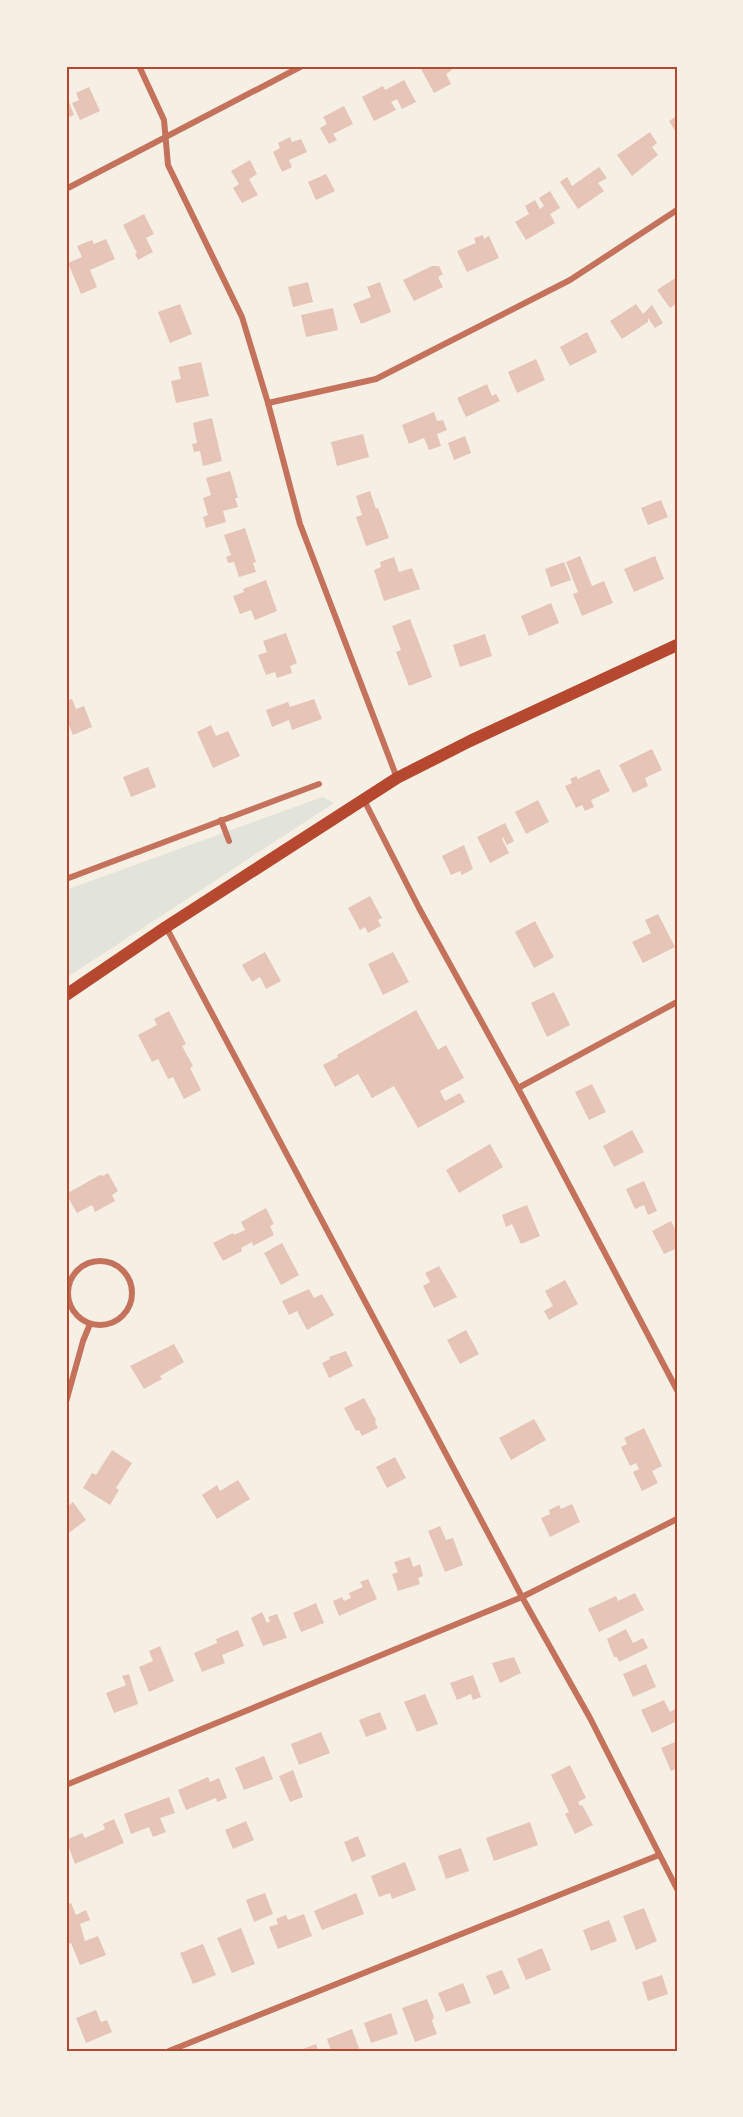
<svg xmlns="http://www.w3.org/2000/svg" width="743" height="2117" font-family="Overpass,sans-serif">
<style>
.green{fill:#e2e4dc}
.building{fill:#e6c5b7}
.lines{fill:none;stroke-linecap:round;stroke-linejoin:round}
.minor{stroke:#c5725c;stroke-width:6}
.secondary{stroke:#b5482f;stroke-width:12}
.neatline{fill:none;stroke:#b5482f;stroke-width:2}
</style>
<rect width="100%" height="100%" fill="#f6efe4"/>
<polygon class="green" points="322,797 334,803 66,978 66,890"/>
<g class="building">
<polygon points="422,66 450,66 452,70 446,74 451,84 434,93 420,67"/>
<polygon points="404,80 416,102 402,109 397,99 391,102 396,110 374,121 362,97 383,86 385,90"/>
<polygon points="89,87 100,111 80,120 72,103 79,100 76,93"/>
<polygon points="66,94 74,115 66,118"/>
<polygon points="344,106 353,124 333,134 337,140 329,144 320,128 327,124 323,117"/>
<polygon points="677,116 677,134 669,121"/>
<polygon points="650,132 657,143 652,147 658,155 632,176 617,155"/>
<polygon points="290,137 292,142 301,139 307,152 289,160 292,167 282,172 273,152 280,148 278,143"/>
<polygon points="250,160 257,174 249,179 258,195 242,203 233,188 239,184 231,171"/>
<polygon points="599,167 607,178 598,183 604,191 578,209 560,182 567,177 572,186"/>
<polygon points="326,174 335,191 316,200 308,182"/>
<polygon points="550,191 560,208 550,214 555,223 526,240 515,222 529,214 525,206 535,200 540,209 544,206 539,198"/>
<polygon points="144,214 154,234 146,238 153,252 138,260 135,254 137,253 123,225"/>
<polygon points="483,235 484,239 489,236 499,258 467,272 457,251 476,243 474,238"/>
<polygon points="106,239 115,259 90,270 97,287 81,294 68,263 82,257 77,246 92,240 94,244"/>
<polygon points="432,266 439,266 443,274 438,277 443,287 414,301 403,280"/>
<polygon points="677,277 677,303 670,308 657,290"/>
<polygon points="308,282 313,302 293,307 288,287"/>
<polygon points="380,282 391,312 361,324 353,304 371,297 367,287"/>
<polygon points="180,304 192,334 170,343 158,312"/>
<polygon points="636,304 643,314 652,305 663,323 655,328 648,318 648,322 622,339 610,321"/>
<polygon points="333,308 338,330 306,337 301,315"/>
<polygon points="587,332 597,352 570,366 560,347"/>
<polygon points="536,359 545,380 517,393 508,372"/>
<polygon points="201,362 209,396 176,403 171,381 181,379 178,367"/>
<polygon points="487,384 492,396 496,394 500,401 466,417 457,398"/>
<polygon points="434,412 437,421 443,420 447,430 437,434 441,446 429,450 424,438 409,444 402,425"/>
<polygon points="212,418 222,461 203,466 200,451 194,452 192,444 197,443 193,423"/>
<polygon points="363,434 369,457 337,466 331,442"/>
<polygon points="465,436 471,453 454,460 448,443"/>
<polygon points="230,471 238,498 235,498 238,507 223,511 226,522 206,528 203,517 208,515 203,498 211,495 206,478"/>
<polygon points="370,491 376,509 378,508 389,538 366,546 356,517 362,515 356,496"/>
<polygon points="661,500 668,517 648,525 641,508"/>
<polygon points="245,528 256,562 253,563 256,572 239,577 234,562 228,563 226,557 231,555 224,535"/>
<polygon points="580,556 592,586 604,581 613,603 582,616 573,594 578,592 566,562"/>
<polygon points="655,556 664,579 634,592 624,569"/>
<polygon points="394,557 399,572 412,568 420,589 384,601 374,570 381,567 380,562"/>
<polygon points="564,562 571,580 551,587 545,569"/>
<polygon points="266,580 277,611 255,620 251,610 240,614 233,596 244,592 243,589"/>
<polygon points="551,603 559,623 529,636 521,616"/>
<polygon points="410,619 432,677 409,686 396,652 401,650 392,626"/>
<polygon points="286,633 297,663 290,666 292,673 277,678 275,672 266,675 258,655 267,652 263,641"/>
<polygon points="485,634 492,656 460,667 453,645"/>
<polygon points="72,699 76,709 84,706 92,727 73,735 66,718 66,701"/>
<polygon points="314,699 322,719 292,730 289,720 272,727 266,710 288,702 290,707"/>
<polygon points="211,725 216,736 228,731 240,756 213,768 197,732"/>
<polygon points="652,749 662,770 645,778 648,786 633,793 619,765"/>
<polygon points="148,767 156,787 131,797 123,777"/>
<polygon points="599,769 610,791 591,800 594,807 585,811 582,805 576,808 565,786 572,783 570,779 576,776 578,779"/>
<polygon points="538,800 549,822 526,834 515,812"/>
<polygon points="505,823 514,841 507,845 503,837 502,839 509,853 490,863 477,837"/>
<polygon points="464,845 473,869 462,875 460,871 451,875 442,856"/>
<polygon points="370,896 382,918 378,920 381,926 368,933 365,927 360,930 348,908"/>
<polygon points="658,914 675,947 643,963 632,942 651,933 645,920"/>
<polygon points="535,921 554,957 534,968 515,932"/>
<polygon points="265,952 281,981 266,989 260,977 252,982 242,965"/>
<polygon points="393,952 409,982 383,995 368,964"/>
<polygon points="554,992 570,1025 547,1037 531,1003"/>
<polygon points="416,1010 438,1050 446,1045 464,1078 440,1091 445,1101 460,1093 465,1102 418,1128 394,1086 372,1098 358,1074 335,1087 323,1065 338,1057 337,1055"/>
<polygon points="169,1011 186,1044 182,1046 193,1066 190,1068 201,1090 184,1099 173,1077 168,1079 158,1059 152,1062 138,1035 157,1025 154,1019"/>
<polygon points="592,1084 606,1112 589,1120 575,1092"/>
<polygon points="632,1130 644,1152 614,1167 603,1146"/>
<polygon points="490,1144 503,1167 459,1193 446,1170"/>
<polygon points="108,1173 118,1191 112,1195 115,1201 95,1212 92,1205 77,1213 66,1194 100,1175 103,1176"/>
<polygon points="644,1181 657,1211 648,1215 644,1205 635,1209 626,1189"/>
<polygon points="527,1205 540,1236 521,1244 512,1224 506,1227 502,1215"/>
<polygon points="266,1208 274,1224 270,1226 274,1235 253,1246 252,1242 241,1248 242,1251 223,1261 213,1243 233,1233 234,1235 245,1230 241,1222"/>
<polygon points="671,1221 677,1233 677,1248 664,1254 652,1231"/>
<polygon points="282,1243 299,1275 281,1285 264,1253"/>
<polygon points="439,1266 457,1297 434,1308 423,1286 430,1282 425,1273"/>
<polygon points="565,1280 578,1304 549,1320 544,1311 553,1306 545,1291"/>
<polygon points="309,1289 314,1298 322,1294 334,1315 307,1330 297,1311 289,1315 282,1301"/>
<polygon points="466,1330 479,1354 460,1364 447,1340"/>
<polygon points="174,1344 184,1362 160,1376 162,1379 144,1389 130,1366"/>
<polygon points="346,1351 353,1366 329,1378 322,1363 330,1359 329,1357"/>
<polygon points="364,1398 376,1420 375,1422 378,1428 362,1436 359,1430 356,1431 344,1408"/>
<polygon points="534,1419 546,1440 511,1460 499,1438"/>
<polygon points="644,1428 662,1466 652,1471 658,1483 642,1491 633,1472 639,1469 636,1463 630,1466 621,1447 627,1444 624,1438"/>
<polygon points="112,1450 132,1463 116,1488 119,1490 110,1505 83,1488 92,1473 96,1475"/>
<polygon points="395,1457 406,1478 387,1488 376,1467"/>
<polygon points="238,1480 250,1499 217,1519 202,1495 217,1485 220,1491"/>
<polygon points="73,1502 86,1520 66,1535 66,1508"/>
<polygon points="572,1504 580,1522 550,1537 541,1518 550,1514 549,1510 559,1505 561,1509"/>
<polygon points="440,1526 446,1540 453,1538 463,1565 445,1572 428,1531"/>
<polygon points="410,1557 413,1567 420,1564 423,1576 418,1578 420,1584 398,1591 392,1574 398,1572 394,1562"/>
<polygon points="368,1579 377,1599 339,1616 333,1601 342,1597 344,1601 351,1598 349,1593 363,1587 360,1582"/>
<polygon points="635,1593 644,1610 599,1632 588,1609 616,1596 618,1601"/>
<polygon points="316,1603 324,1623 301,1632 293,1613"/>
<polygon points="262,1612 267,1623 270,1621 268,1617 277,1614 287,1638 263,1646 251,1618"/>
<polygon points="626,1629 633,1643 643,1638 648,1648 619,1662 617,1657 614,1657 607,1639"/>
<polygon points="238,1630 244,1646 222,1655 225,1663 202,1672 194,1653 217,1643 216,1639"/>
<polygon points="160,1646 174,1681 149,1692 139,1667 153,1661 149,1651"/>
<polygon points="514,1657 521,1673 500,1683 492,1663"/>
<polygon points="646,1664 656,1687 633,1697 623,1674"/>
<polygon points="129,1674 138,1704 114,1713 106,1693 126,1685 122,1676"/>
<polygon points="473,1675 481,1697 473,1700 471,1694 457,1700 450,1683"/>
<polygon points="425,1694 438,1724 417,1732 404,1702"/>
<polygon points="664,1700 670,1712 675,1709 677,1721 652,1733 641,1710"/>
<polygon points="380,1712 387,1729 366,1737 359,1720"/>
<polygon points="321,1732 330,1753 299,1765 291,1744"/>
<polygon points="677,1741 677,1768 671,1771 661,1748"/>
<polygon points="264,1756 273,1779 244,1790 235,1768"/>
<polygon points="570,1765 586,1798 578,1802 580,1806 582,1805 593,1825 575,1834 565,1814 569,1812 551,1775"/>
<polygon points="293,1770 303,1797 290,1802 279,1776"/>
<polygon points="208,1777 210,1782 219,1778 227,1798 217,1802 216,1798 186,1810 178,1790"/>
<polygon points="169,1797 175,1813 160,1818 166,1832 153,1837 149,1827 131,1834 124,1814"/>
<polygon points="114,1819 124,1843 75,1864 66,1840 82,1833 85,1838 105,1829 103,1824"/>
<polygon points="246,1821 254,1840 233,1849 225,1830"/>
<polygon points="530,1822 538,1845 494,1861 486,1838"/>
<polygon points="358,1836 366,1856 352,1862 344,1842"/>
<polygon points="461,1848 469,1871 446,1879 438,1856"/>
<polygon points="405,1862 416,1890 392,1899 390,1893 379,1897 371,1876"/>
<polygon points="265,1893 273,1914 254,1922 246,1900"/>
<polygon points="356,1893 364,1914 322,1930 314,1911"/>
<polygon points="71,1903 76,1915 86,1910 90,1920 80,1924 85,1941 98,1936 106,1955 80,1965 71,1943 66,1945 66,1905"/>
<polygon points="644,1908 657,1941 636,1950 623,1916"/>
<polygon points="304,1914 312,1936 278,1949 269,1927 278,1924 276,1919 286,1915 288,1920"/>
<polygon points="609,1920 617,1941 591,1951 583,1930"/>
<polygon points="241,1928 255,1964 232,1973 217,1938"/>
<polygon points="203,1944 216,1975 193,1984 180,1953"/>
<polygon points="542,1948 551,1970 526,1980 517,1959"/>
<polygon points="502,1970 510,1988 494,1995 486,1976"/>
<polygon points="662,1975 668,1994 648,2001 642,1982"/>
<polygon points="463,1983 471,2003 446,2012 438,1993"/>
<polygon points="427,1999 434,2017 432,2021 437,2034 415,2042 402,2008"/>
<polygon points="96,2010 101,2022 107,2020 112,2032 86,2043 76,2018"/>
<polygon points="391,2013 398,2034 371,2043 364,2023"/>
<polygon points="352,2029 360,2051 331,2051 327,2039"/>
<polygon points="316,2044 318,2051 298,2051"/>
</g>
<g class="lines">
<g class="minor">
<polyline points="139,66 164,120 168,165 242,317 268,403 300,524 397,778"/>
<polyline points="66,189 302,66"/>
<polyline points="268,403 376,379 570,280 677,210"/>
<polyline points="364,800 419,908 518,1088 677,1390"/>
<polyline points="221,820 229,841"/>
<polyline points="66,879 319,784"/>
<polyline points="166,927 522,1597 590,1718 677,1889"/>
<polyline points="518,1088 677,1002"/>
<circle cx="100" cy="1293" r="32"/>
<polyline points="66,1402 83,1341 90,1324"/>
<polyline points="66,1785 522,1597 677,1519"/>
<polyline points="169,2051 659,1855"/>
</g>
<polyline class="secondary" points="66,995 166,927 397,778 470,741 677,645"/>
</g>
<rect width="743" height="2117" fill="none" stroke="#f6efe4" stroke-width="135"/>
<rect x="68" y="68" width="608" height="1982" class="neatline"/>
</svg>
